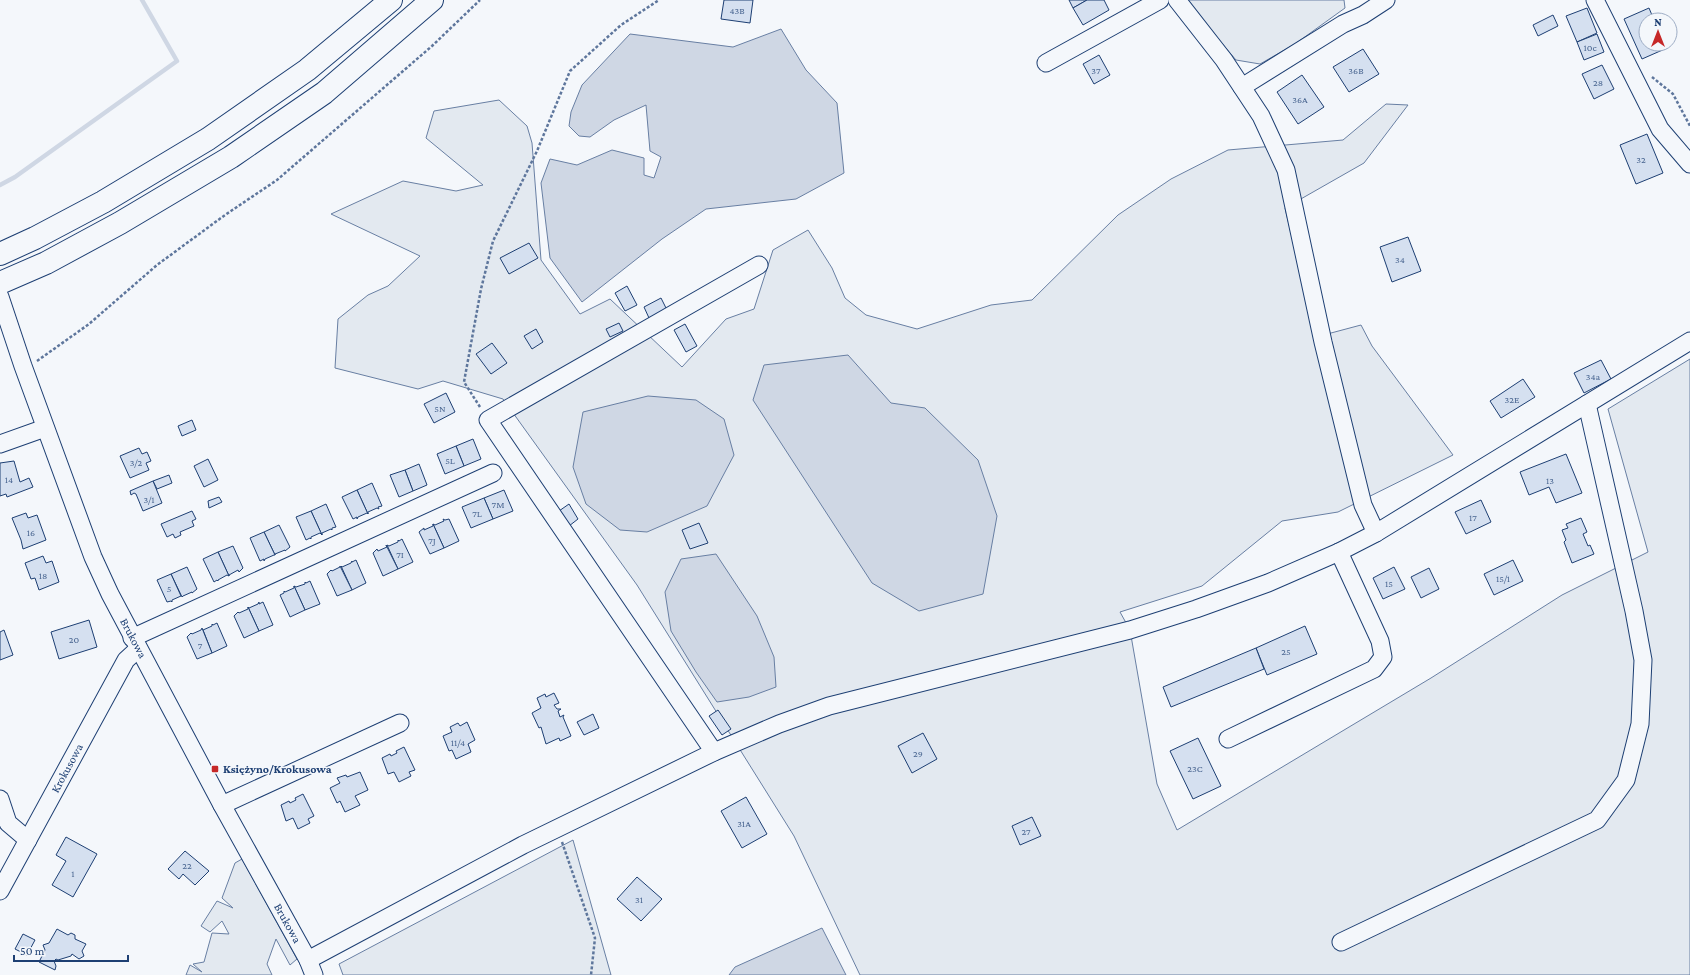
<svg xmlns="http://www.w3.org/2000/svg" width="1690" height="975" font-family="'Crimson Pro',serif">
<style>
.green{fill:#e3e9f0;stroke:#687fa3}
.water{fill:#cfd7e4;stroke:#687fa3}
.lines{fill:none;stroke-linecap:round;stroke-linejoin:round}
.stream{stroke:#cfd7e4;stroke-width:4.5}
.building{fill:#d5e0f0;stroke:#1d3f73}
.minor-casing{stroke:#1d3f73;stroke-width:19}
.major-casing{stroke:#1d3f73;stroke-width:24}
.path{stroke:#5e769c;stroke-width:2.5;stroke-dasharray:3 2;stroke-linecap:butt}
.minor{stroke:#f4f7fb;stroke-width:17}
.major{stroke:#f4f7fb;stroke-width:22}
.poi-dot{fill:#c62828;stroke:#f4f7fb;stroke-width:1.5}
.labels{text-anchor:middle;stroke-width:3;stroke-linejoin:round;paint-order:stroke}
.number-label{font-size:10px;fill:#4b6792}
.street-label{font-size:12px;fill:#1d3f73;stroke:#f4f7fb}
.poi-label{font-size:12px;font-weight:bold;fill:#1d3f73;stroke:#f4f7fb;text-anchor:start}
</style>
<rect width="100%" height="100%" fill="#f4f7fb"/>
<g class="green">
<polygon points="1185,0 1344,0 1345,8 1295,44 1260,64 1236,60"/>
<polygon points="499,100 527,126 532,143 541,260 580,314 610,299 682,367 726,319 754,309 773,250 808,230 832,268 845,298 866,315 917,329 991,305 1032,300 1118,215 1171,179 1228,150 1343,140 1386,104 1408,105 1364,163 1285,208 1316,337 1361,325 1372,346 1453,455 1338,512 1282,521 1202,586 1120,612 1130,630 1157,784 1177,830 1431,678 1562,595 1648,552 1608,409 1690,359 1690,975 860,975 794,836 637,585 503,399 443,381 418,389 335,368 338,319 368,295 388,286 420,256 331,214 403,181 456,191 483,185 426,138 434,111"/>
<polygon points="573,840 611,975 343,975 339,964"/>
<polygon points="242,859 297,959 290,965 276,939 267,964 272,975 186,975 190,965 202,972 193,964 204,962 212,933 229,934 222,921 210,932 201,926 217,901 233,908 222,898 235,863"/>
</g>
<g class="water">
<polygon points="781,29 806,70 837,103 844,173 796,199 706,209 662,239 582,302 550,258 541,183 550,159 577,165 612,150 644,158 644,175 654,178 661,157 650,151 646,105 614,120 590,137 579,136 569,126 571,112 582,85 630,34 733,47"/>
<polygon points="848,355 891,403 925,408 978,460 997,516 983,594 919,611 872,583 753,400 764,365"/>
<polygon points="648,396 696,400 724,419 734,455 707,506 647,532 620,530 586,504 573,467 583,412"/>
<polygon points="716,554 757,616 774,657 776,687 749,697 717,702 696,672 671,631 665,592 681,559"/>
<polygon points="822,928 846,975 729,975 735,967"/>
</g>
<g class="lines">
<polyline class="stream" points="0,185 15,177 177,61 142,0"/>
</g>
<g class="building">
<polygon points="724,0 753,0 750,23 721,19"/>
<polygon points="1069,0 1087,0 1073,8"/>
<polygon points="1087,0 1104,0 1109,10 1083,25 1073,8"/>
<polygon points="1587,8 1597,33 1577,42 1566,16"/>
<polygon points="1649,8 1654,20 1646,20 1646,44 1665,44 1667,48 1642,59 1624,19"/>
<polygon points="1553,15 1558,26 1538,36 1533,25"/>
<polygon points="1597,34 1604,52 1584,60 1577,42"/>
<polygon points="1363,49 1379,74 1349,92 1333,67"/>
<polygon points="1099,55 1110,75 1094,84 1083,64"/>
<polygon points="1602,65 1614,89 1594,99 1582,74"/>
<polygon points="1302,75 1324,107 1298,124 1277,92"/>
<polygon points="1647,134 1663,173 1636,184 1620,145"/>
<polygon points="1408,237 1421,271 1392,282 1380,247"/>
<polygon points="529,243 538,258 509,274 500,258"/>
<polygon points="627,286 637,305 625,311 615,293"/>
<polygon points="661,298 667,310 649,318 644,307"/>
<polygon points="619,323 623,331 610,337 606,329"/>
<polygon points="685,324 697,346 686,352 674,330"/>
<polygon points="536,329 543,342 532,349 524,336"/>
<polygon points="492,343 507,363 491,374 476,354"/>
<polygon points="1601,360 1611,379 1584,393 1574,373"/>
<polygon points="1523,379 1535,397 1501,418 1490,401"/>
<polygon points="446,393 455,412 434,423 424,404"/>
<polygon points="192,420 196,430 182,436 178,426"/>
<polygon points="473,439 481,459 464,466 456,446"/>
<polygon points="456,446 464,466 445,474 437,454"/>
<polygon points="139,448 142,454 147,452 151,461 146,463 149,470 130,478 120,456"/>
<polygon points="1566,454 1582,493 1556,503 1549,487 1529,495 1520,472"/>
<polygon points="208,459 218,480 204,487 194,466"/>
<polygon points="14,461 20,482 29,478 33,487 7,497 6,494 0,496 0,463"/>
<polygon points="419,464 427,485 413,491 405,470"/>
<polygon points="405,470 413,491 399,497 390,475"/>
<polygon points="169,475 172,483 157,489 153,481"/>
<polygon points="153,481 162,503 143,511 136,494 134,493 131,495 130,491"/>
<polygon points="372,483 382,506 378,507 379,509 377,508 368,512 368,514 357,490"/>
<polygon points="357,490 368,514 367,513 358,517 357,519 357,517 353,519 342,497"/>
<polygon points="504,490 513,511 493,519 484,498"/>
<polygon points="219,497 222,502 209,508 208,501"/>
<polygon points="484,498 493,519 471,528 462,507"/>
<polygon points="1481,500 1491,522 1466,534 1455,512"/>
<polygon points="326,504 336,527 332,528 332,530 331,529 322,533 322,535 311,511"/>
<polygon points="569,504 578,519 569,526 559,511"/>
<polygon points="192,511 196,519 192,521 194,526 180,532 181,535 175,538 173,534 167,537 161,524"/>
<polygon points="311,511 322,535 320,533 311,537 311,539 310,538 306,540 296,517"/>
<polygon points="26,513 28,518 37,515 46,540 23,549 21,540 12,518"/>
<polygon points="1581,518 1587,532 1583,534 1588,546 1590,545 1594,554 1572,563 1564,542 1566,540 1562,530 1568,528 1566,524"/>
<polygon points="443,519 445,520 449,519 459,541 444,548 433,524 435,525 444,521"/>
<polygon points="699,523 708,543 690,549 682,530"/>
<polygon points="433,524 444,548 430,554 419,532 424,528 424,530 433,526"/>
<polygon points="279,525 290,547 285,551 285,550 275,554 275,555 264,532"/>
<polygon points="264,532 275,555 274,555 265,559 264,561 264,559 260,561 250,538"/>
<polygon points="402,539 413,562 398,569 387,545 389,546 398,542 398,540 399,541"/>
<polygon points="386,545 398,569 383,576 373,553 377,549 378,551 387,547"/>
<polygon points="233,546 243,568 239,572 238,570 229,575 229,576 218,552"/>
<polygon points="218,552 229,576 227,575 218,580 218,581 217,580 214,582 203,559"/>
<polygon points="43,556 46,563 52,561 59,582 39,590 35,578 31,579 25,563"/>
<polygon points="356,560 366,583 352,590 341,566 342,567 351,563 352,561 352,562"/>
<polygon points="1513,560 1523,581 1494,595 1484,574"/>
<polygon points="340,566 352,590 337,596 327,574 331,570 332,571 340,567"/>
<polygon points="187,567 197,589 192,593 192,592 183,596 182,597 171,574"/>
<polygon points="1394,567 1405,589 1383,599 1373,578"/>
<polygon points="1429,568 1439,589 1421,598 1411,577"/>
<polygon points="171,574 181,596 172,600 172,602 171,601 167,602 157,580"/>
<polygon points="310,581 320,604 305,610 294,586 296,587 305,584 305,582 306,583"/>
<polygon points="294,586 305,610 290,617 280,595 284,593 284,591 285,592 294,588"/>
<polygon points="259,602 259,604 263,602 273,625 259,631 248,607 249,608 258,604"/>
<polygon points="248,607 259,631 244,638 234,616 238,612 239,613 248,609"/>
<polygon points="89,620 97,647 59,659 51,632"/>
<polygon points="217,623 227,646 212,653 203,630 212,626 212,624 213,625"/>
<polygon points="1305,626 1317,654 1267,675 1256,648"/>
<polygon points="202,628 212,653 197,659 187,637 191,633 192,634 201,630"/>
<polygon points="4,630 13,655 0,660 0,632"/>
<polygon points="1256,648 1264,669 1171,707 1163,687"/>
<polygon points="554,693 559,703 554,705 557,709 561,709 558,711 560,717 564,715 563,717 571,736 560,741 559,738 546,744 541,727 539,728 532,713 541,708 537,698 545,694 546,697"/>
<polygon points="718,710 731,729 722,735 709,716"/>
<polygon points="593,714 599,728 584,735 577,722"/>
<polygon points="467,722 475,740 468,744 471,752 456,759 452,750 449,751 443,736 452,732 450,727 458,723 460,726"/>
<polygon points="923,733 937,759 912,773 898,746"/>
<polygon points="1198,738 1221,786 1193,799 1170,751"/>
<polygon points="404,747 415,770 409,772 411,776 399,782 394,772 388,774 382,758 390,754 391,756 397,753 396,751"/>
<polygon points="360,772 368,790 355,796 360,805 345,812 340,801 337,803 330,788 340,783 337,778 346,775 347,777"/>
<polygon points="303,794 314,816 308,819 310,823 298,829 293,818 286,821 281,805 289,801 290,803 296,800 295,798"/>
<polygon points="746,797 767,834 742,848 721,811"/>
<polygon points="1032,817 1041,836 1020,845 1012,826"/>
<polygon points="66,837 97,854 73,897 52,885 66,861 56,855"/>
<polygon points="185,851 209,871 195,885 183,874 179,879 168,869"/>
<polygon points="637,877 662,899 641,921 617,899"/>
<polygon points="57,929 68,935 71,933 75,935 75,939 86,944 82,951 84,956 79,959 72,954 71,956 58,960 56,959 54,961 56,966 55,970 39,962 45,950 43,945 49,943"/>
<polygon points="23,934 35,940 27,955 15,949"/>
</g>
<g class="lines">
<defs>
<g id="minor">
<polyline points="1177,0 1224,60 1261,116 1286,170 1323,342 1363,505 1376,533"/>
<polyline points="1595,0 1660,129 1690,164"/>
<polyline points="1046,63 1160,0"/>
<polyline points="1242,87 1343,24 1363,15 1386,0"/>
<path id="s1" d="M0,297L23,366L93,557L110,594L222,805L308,960L314,975"/>
<polyline points="0,444 45,428"/>
<polyline points="132,638 493,473"/>
<polyline points="1228,739 1374,669 1383,657 1380,641 1339,552"/>
<polyline points="714,752 488,420 759,265"/>
<polyline points="0,799 8,823 28,840"/>
<polyline points="222,805 400,723"/>
<path id="s2" d="M0,891L126,660L138,649"/>
<polyline points="1341,942 1597,820 1626,780 1640,724 1643,660 1634,611 1587,404"/>
<polyline points="308,960 523,845 714,752 779,724 829,706 1130,630 1196,609 1268,583 1339,552 1376,533 1690,341"/>
</g>
<g id="major">
<polyline points="0,254 35,238 103,202 208,139 307,70 391,0"/>
<polyline points="0,283 46,263 120,223 231,157 324,93 432,0"/>
</g>
</defs>
<use href="#minor" class="minor-casing"/>
<use href="#major" class="major-casing"/>
<g class="path">
<polyline points="1652,77 1673,94 1690,126"/>
<polyline points="37,361 89,324 157,265 225,215 277,180 432,46 480,0"/>
<polyline points="480,407 464,382 481,289 493,241 537,151 570,71 621,25 659,0"/>
<polyline points="562,842 595,938 591,975"/>
</g>
<use href="#minor" class="minor"/>
<use href="#major" class="major"/>
</g>
<rect class="poi-dot" x="211" y="765" width="8" height="8" rx="2"/>
<g class="labels">
<g class="number-label">
<text x="737" y="14">43B</text>
<text x="1590" y="51">10c</text>
<text x="1096" y="74">37</text>
<text x="1356" y="74">36B</text>
<text x="1598" y="86">28</text>
<text x="1300" y="103">36A</text>
<text x="1641" y="163">32</text>
<text x="1400" y="263">34</text>
<text x="1593" y="380">34a</text>
<text x="1512" y="403">32E</text>
<text x="440" y="412">5N</text>
<text x="450" y="464">5L</text>
<text x="136" y="466">3/2</text>
<text x="9" y="483">14</text>
<text x="1550" y="484">13</text>
<text x="149" y="503">3/1</text>
<text x="498" y="508">7M</text>
<text x="477" y="517">7L</text>
<text x="1473" y="521">17</text>
<text x="31" y="536">16</text>
<text x="432" y="544">7J</text>
<text x="400" y="558">7I</text>
<text x="43" y="579">18</text>
<text x="1503" y="582">15/1</text>
<text x="1389" y="587">15</text>
<text x="169" y="592">5</text>
<text x="74" y="643">20</text>
<text x="200" y="649">7</text>
<text x="1286" y="655">25</text>
<text x="458" y="746">11/4</text>
<text x="918" y="757">29</text>
<text x="1195" y="772">23C</text>
<text x="744" y="827">31A</text>
<text x="1026" y="835">27</text>
<text x="187" y="869">22</text>
<text x="73" y="877">1</text>
<text x="639" y="903">31</text>
</g>
<g class="street-label">
<text dy="4" stroke="none"><textPath href="#s1" startOffset="367">Brukowa</textPath></text>
<text dy="4" stroke="none"><textPath href="#s2" startOffset="140">Krokusowa</textPath></text>
<text dy="4" stroke="none"><textPath href="#s1" startOffset="691">Brukowa</textPath></text>
</g>
<g class="poi-label">
<text x="223" y="773">Księżyno/Krokusowa</text>
</g>
</g>
<g transform="translate(1658 32)"><circle r="19" fill="#f4f7fb" stroke="#9eadc5"/>
<path d="M0-3L7 15L0 10L-7 15Z" fill="#c62828"/>
<text y="-6" font-size="11" font-weight="bold" text-anchor="middle" fill="#1d3f73">N</text>
</g>
<path d="M14 955v6h114v-6" fill="none" stroke="#1d3f73" stroke-width="2"/>
<text x="20" y="955" font-size="12" fill="#1d3f73" stroke="#f4f7fb" stroke-width="3" paint-order="stroke">50 m</text>
</svg>
